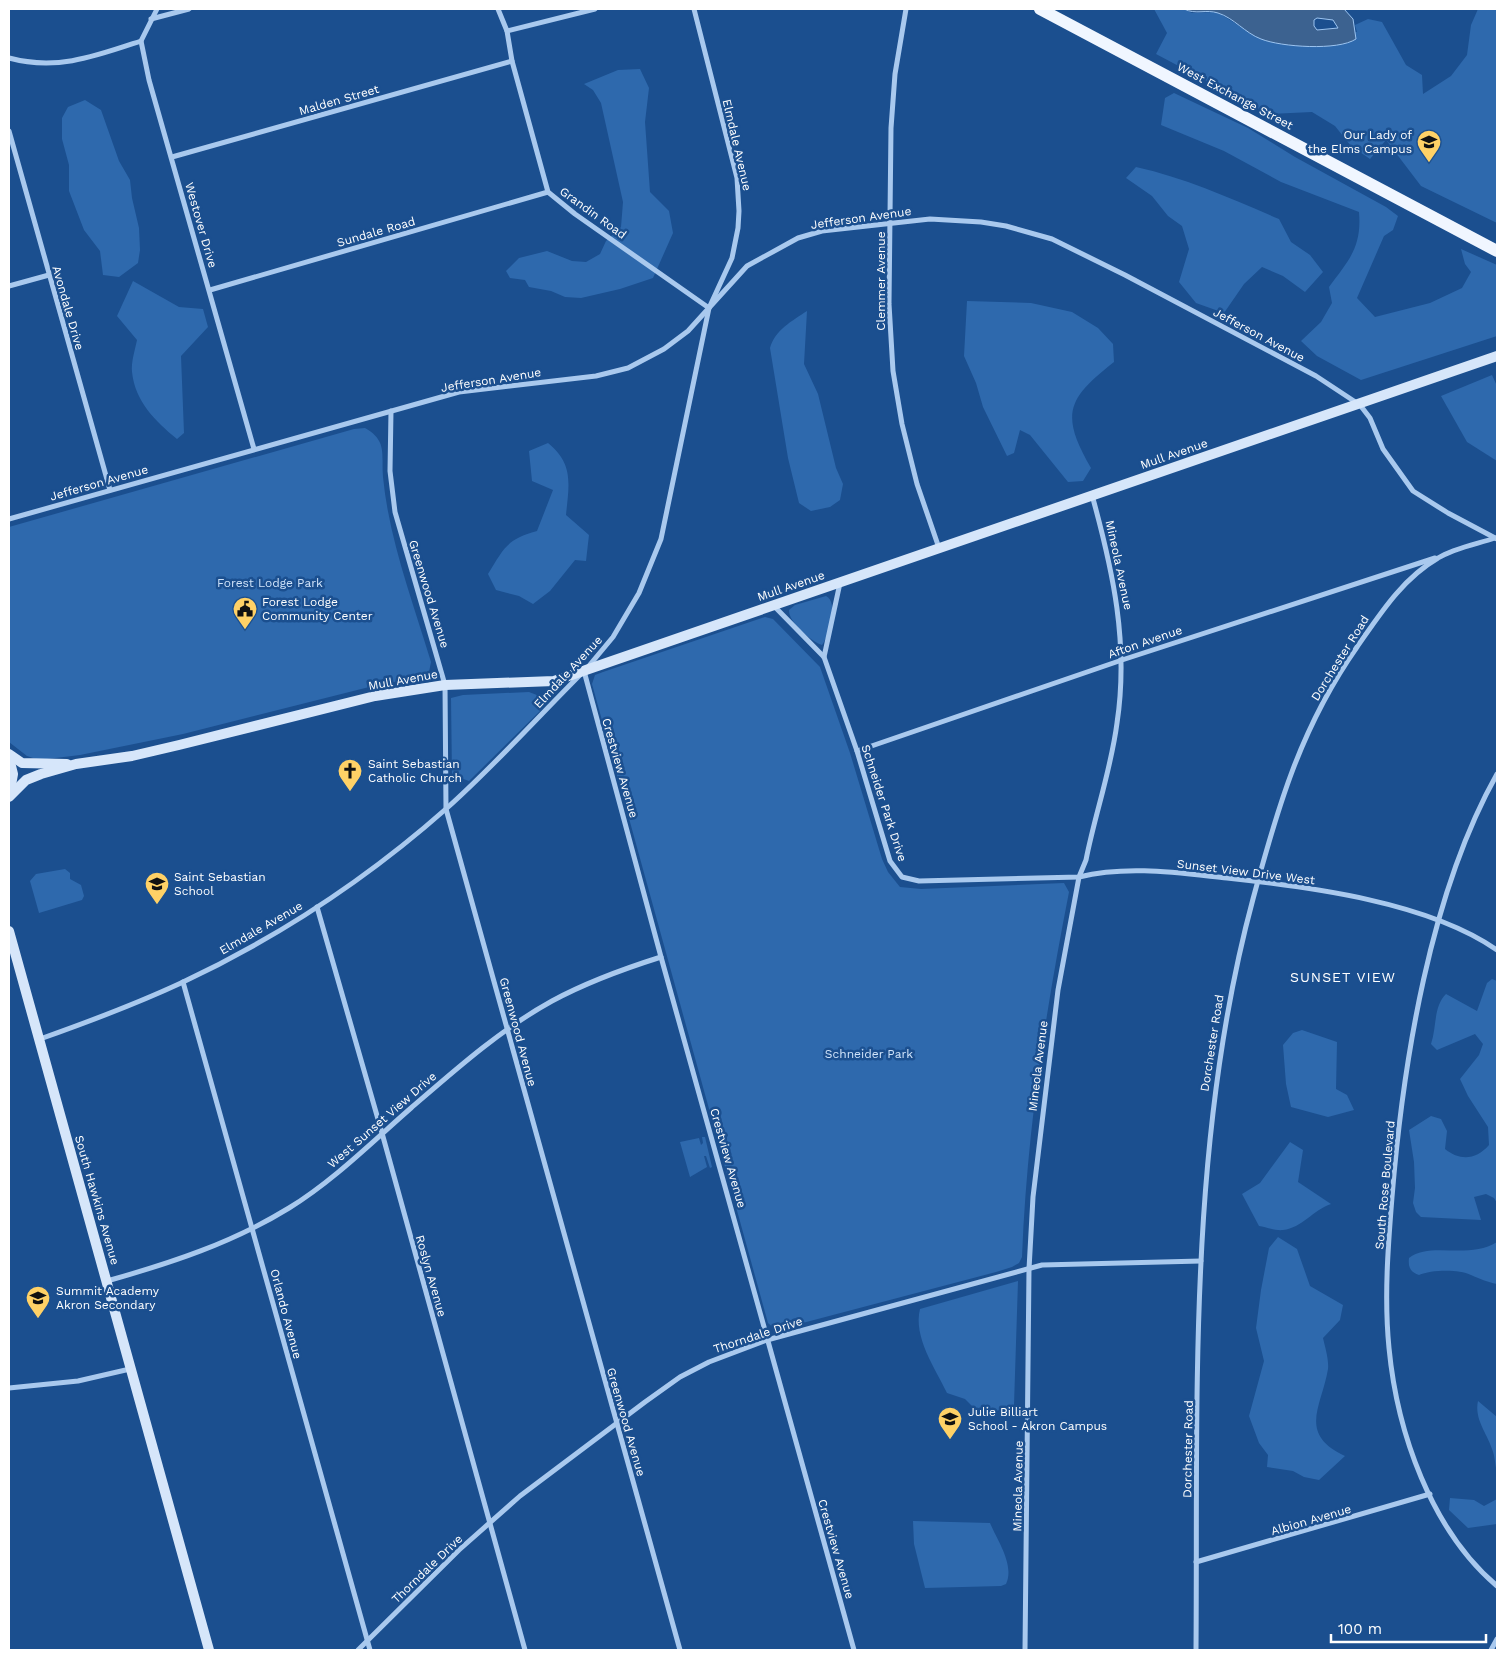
<svg xmlns="http://www.w3.org/2000/svg" width="1506" height="1659" font-family="'Work Sans',sans-serif">
<style>
.green{fill:#2e69ad}
.water{fill:#3c6290;stroke:#9cc4f0;fill-rule:evenodd}
.lines{fill:none;stroke-linecap:round;stroke-linejoin:round}
.street{stroke:#a9c9ee;stroke-width:5}
.secondary{stroke:#d6e6fa;stroke-width:10}
.primary{stroke:#f0f6ff;stroke-width:12}
.labels{text-anchor:middle;stroke-width:5;stroke-linejoin:round;paint-order:stroke}
.street-label{font-size:12px;fill:#fff;stroke:#1b4f8f}
.poi-label{font-size:12px;fill:#fff;stroke:#1b4f8f;text-anchor:start}
.park-label{font-size:12px;fill:#cfe3fa;stroke:#1b4f8f}
.neighbourhood-label{font-size:14px;letter-spacing:1px;fill:#fff;stroke:#1b4f8f}
</style>
<rect width="100%" height="100%" fill="#1b4f8f"/>
<g class="green">
<polygon points="1154,9 1184,9 1192,13 1217,12 1261,39 1357,32 1355,25 1368,19 1382,22 1406,65 1422,75 1423,94 1451,76 1467,55 1471,25 1478,9 1497,10 1497,223 1421,186 1386,140 1370,159 1351,146 1335,126 1312,112 1269,114 1156,54 1167,33"/>
<polygon points="640,69 649,88 645,122 650,192 669,211 673,233 653,278 620,289 581,298 565,297 551,291 529,287 525,280 510,278 506,271 519,258 547,251 572,261 586,262 600,254 606,241 621,227 623,202 601,103 593,90 584,84 618,70"/>
<path d="M1174,93L1248,128L1295,157L1386,207L1398,216L1393,230L1384,236L1357,298L1375,317L1430,303L1462,288L1471,272L1465,264L1461,249L1497,265V336L1361,380L1317,356L1301,341L1321,322L1332,303L1329,287C1349,260 1362,247 1359,212L1281,182L1224,151L1161,125L1165,98Z"/>
<polygon points="85,100 101,110 119,161 130,180 132,198 139,228 140,250 138,263 119,277 103,275 100,251 84,230 69,191 69,165 62,139 62,118 68,107"/>
<path d="M1136,167C1186,178 1232,199 1279,219L1291,242L1310,255L1323,272L1305,292L1283,276L1262,267L1244,284L1224,313L1196,303L1179,282L1189,249L1182,226L1168,216L1152,196L1126,178Z"/>
<path d="M133,281L179,307L203,309L208,327L181,356L184,433L177,439C155,421 135,401 132,372C131,362 135,350 137,340L117,316Z"/>
<path d="M967,301L1031,303L1072,312L1098,328L1113,344L1114,362C1067,399 1060,414 1091,468L1083,481L1068,482L1030,435L1020,430L1014,453L1007,456L983,407L976,383L964,356Z"/>
<path d="M807,311L804,364L818,394L836,468L843,484L840,500L830,507L811,511L799,503L788,458L770,348C775,330 792,321 807,311Z"/>
<polygon points="1492,375 1497,386 1497,461 1467,442 1441,396"/>
<path d="M365,428C388,441 381,455 383,477C389,540 413,602 431,662L429,672L419,679L385,683L183,734L80,755L39,760L27,756L9,742V527L354,429Z"/>
<path d="M548,443C574,464 569,484 566,515L589,535L586,561L575,560L550,591L533,604L519,596L496,590L488,574C504,548 507,539 537,531L553,490L532,481L529,451Z"/>
<path d="M826,596C839,602 829,636 822,645C812,642 788,622 789,610L795,605Z"/>
<path d="M765,617L773,619L820,667L850,753L882,859L888,872L900,887L921,889L1064,883L1069,892C1045,1015 1027,1131 1022,1257L1019,1263L1012,1267L996,1272L776,1330L768,1323L592,684L595,675L603,672Z"/>
<polygon points="529,692 542,697 544,704 542,709 469,781 452,775 451,698 463,695"/>
<polygon points="65,869 70,873 70,879 81,885 84,896 82,900 39,913 30,881 36,874"/>
<path d="M1492,979L1497,981V1203L1494,1198L1486,1194L1474,1197L1481,1220L1421,1217L1416,1212L1413,1203L1415,1188L1414,1162L1409,1130L1431,1116L1441,1119L1447,1131L1445,1149C1460,1161 1476,1160 1489,1145L1488,1127L1468,1096L1460,1079L1479,1055L1483,1044L1475,1034L1437,1050L1431,1044C1437,1027 1433,1007 1446,994L1477,1011L1487,983Z"/>
<polygon points="1302,1030 1337,1042 1336,1089 1347,1095 1354,1110 1328,1117 1291,1107 1286,1084 1283,1045 1293,1033"/>
<polygon points="702,1137 705,1137 712,1167 710,1168 706,1156 704,1156 707,1167 690,1177 680,1142 699,1138 701,1145 703,1143"/>
<path d="M1290,1142L1303,1150L1298,1182L1331,1204C1313,1210 1302,1228 1283,1230C1276,1231 1266,1227 1259,1226L1242,1194L1260,1183Z"/>
<path d="M1278,1237L1297,1249L1310,1286L1343,1305L1340,1320L1323,1338C1325,1347 1329,1359 1328,1369C1322,1406 1297,1434 1345,1456L1319,1480L1304,1477L1293,1471L1267,1467L1268,1455L1259,1443L1249,1416L1264,1361L1256,1328L1261,1290L1269,1248Z"/>
<path d="M1497,1242V1284C1487,1282 1480,1279 1471,1275C1458,1269 1431,1270 1419,1275C1410,1272 1408,1267 1409,1258C1430,1241 1468,1260 1497,1242Z"/>
<path d="M1018,1281L1014,1405L982,1416L965,1399L947,1393C935,1368 913,1337 920,1309Z"/>
<path d="M1478,1401L1497,1417V1472C1495,1465 1495,1456 1492,1449C1487,1433 1474,1419 1478,1401Z"/>
<polygon points="1450,1498 1474,1500 1484,1506 1497,1499 1497,1524 1468,1528 1449,1510"/>
<path d="M913,1521L990,1523C997,1540 1015,1565 1006,1584L1001,1586L925,1588L914,1544Z"/>
</g>
<path class="water" d="M1184,9H1344L1353,19L1356,39C1338,51 1281,47 1261,39C1245,33 1234,18 1218,13C1206,9 1196,15 1184,9ZM1317,18L1333,20L1338,28L1317,30L1314,26V20Z"/>
<g class="lines">
<g class="street">
<polyline points="157,9 141,41 149,80 254,449"/>
<polyline points="498,9 507,31 512,61 548,192 575,214 709,308"/>
<polyline points="906,9 895,74 891,128 889,304 893,371 902,424 917,484 939,548"/>
<polyline points="151,19 189,9"/>
<polyline points="507,31 595,9"/>
<path d="M9,58C57,71 96,56 141,41"/>
<polyline points="9,131 110,490"/>
<polyline points="172,157 512,61"/>
<polyline points="9,286 49,275"/>
<polyline points="210,290 548,192"/>
<polyline points="391,411 390,471 395,512 445,685 446,809 680,1650"/>
<polyline points="9,519 459,392 596,376 628,368 664,349 688,331 747,266 798,238 822,231 930,219 981,222 1006,226 1052,239 1125,275 1316,376 1360,405 1370,418 1383,449 1413,491 1448,513 1497,539"/>
<path d="M773,605L824,657L857,751L890,861L902,877L919,881L1079,877C1127,865 1179,873 1227,878C1310,887 1428,902 1497,950"/>
<polyline points="824,657 840,583"/>
<polyline points="588,667 613,637 639,593 661,539 709,308 732,258 738,228 739,211 737,178 694,9"/>
<polyline points="584,671 661,957 854,1650"/>
<polyline points="857,751 1122,660 1435,558"/>
<path d="M1497,774C1430,893 1403,1063 1392,1197C1388,1247 1384,1298 1389,1348C1397,1432 1431,1530 1497,1586"/>
<polyline points="317,907 382,1133 525,1650"/>
<polyline points="183,982 370,1650"/>
<path d="M40,1039C88,1022 136,1004 181,983C277,938 368,878 447,808C494,766 536,719 581,674"/>
<path d="M107,1281C171,1263 232,1243 289,1208C333,1181 372,1142 411,1108C455,1070 501,1029 552,1001C587,982 623,969 661,957"/>
<polyline points="9,1388 78,1381 130,1369"/>
<polyline points="1196,1562 1430,1494"/>
<polyline points="358,1650 459,1550 520,1496 645,1402 680,1377 709,1362 767,1340 1042,1265 1201,1261"/>
<path d="M1025,1650L1029,1269L1033,1197L1058,990L1079,877L1086,860C1095,814 1111,770 1117,723C1129,644 1113,571 1092,495"/>
<path d="M1196,1650C1198,1399 1187,1143 1253,899C1278,806 1301,727 1357,647C1380,614 1402,579 1438,558C1454,548 1477,544 1495,538"/>
<polyline points="1491,1650 1497,1639"/>
</g>
<g class="secondary">
<polyline points="9,754 22,763 67,764"/>
<polyline points="9,758 13,774 9,796"/>
<polyline points="9,797 26,780 41,774 76,764 132,756 179,745 375,696 445,685 554,681 1497,356"/>
<polyline points="9,931 209,1650"/>
</g>
<polyline class="primary" points="1040,9 1497,251"/>
</g>
<defs>
<symbol id="school-pin" viewBox="-11 -11 22 30"><path d="M0 17L-7.5 6A9.5 9.5 0 1 1 7.5 6Z" fill="#ffd166" stroke="#1b4f8f"/><path d="M0-5L7-2L0 1L-7-2ZM-4 1L0 2.5L4 1V4Q0 6-4 4Z" fill="#111"/></symbol>
<symbol id="civic-pin" viewBox="-11 -11 22 30"><path d="M0 17L-7.5 6A9.5 9.5 0 1 1 7.5 6Z" fill="#ffd166" stroke="#1b4f8f"/><path d="M-.6-6.5H3V-4.5H.6V-3L4-1V1h2V6H-6V1h2V-1L-.6-3ZM-1.2 2.5V6h2.4V2.5Z" fill="#111"/></symbol>
<symbol id="church-pin" viewBox="-11 -11 22 30"><path d="M0 17L-7.5 6A9.5 9.5 0 1 1 7.5 6Z" fill="#ffd166" stroke="#1b4f8f"/><path d="M-1.2-6h2.4v3.5h3.3v2.4h-3.3V6h-2.4V-.1h-3.3v-2.4h3.3Z" fill="#111"/></symbol>
</defs>
<g fill-rule="evenodd">
<use href="#school-pin" x="1415" y="128" width="28" height="38"/>
<use href="#civic-pin" x="231" y="595" width="28" height="38"/>
<use href="#church-pin" x="336" y="757" width="28" height="38"/>
<use href="#school-pin" x="143" y="870" width="28" height="38"/>
<use href="#school-pin" x="24" y="1284" width="28" height="38"/>
<use href="#school-pin" x="936" y="1405" width="28" height="38"/>
</g>
<g class="labels">
<g class="street-label">
<text transform="translate(1235 96) rotate(28)" y="4">West Exchange Street</text>
<text transform="translate(339 100) rotate(-16)" y="4">Malden Street</text>
<text transform="translate(737 145) rotate(77)" y="4">Elmdale Avenue</text>
<text transform="translate(593 213) rotate(36)" y="4">Grandin Road</text>
<text transform="translate(861 218) rotate(-8)" y="4">Jefferson Avenue</text>
<text transform="translate(201 225) rotate(74)" y="4">Westover Drive</text>
<text transform="translate(376 232) rotate(-16)" y="4">Sundale Road</text>
<text transform="translate(881 281) rotate(-90)" y="4">Clemmer Avenue</text>
<text transform="translate(68 308) rotate(74)" y="4">Avondale Drive</text>
<text transform="translate(1259 335) rotate(28)" y="4">Jefferson Avenue</text>
<text transform="translate(491 380) rotate(-9)" y="4">Jefferson Avenue</text>
<text transform="translate(1174 454) rotate(-19)" y="4">Mull Avenue</text>
<text transform="translate(99 483) rotate(-16)" y="4">Jefferson Avenue</text>
<text transform="translate(1119 565) rotate(78)" y="4">Mineola Avenue</text>
<text transform="translate(791 586) rotate(-19)" y="4">Mull Avenue</text>
<text transform="translate(429 594) rotate(73)" y="4">Greenwood Avenue</text>
<text transform="translate(1145 642) rotate(-19)" y="4">Afton Avenue</text>
<text transform="translate(1340 658) rotate(-58)" y="4">Dorchester Road</text>
<text transform="translate(568 672) rotate(-47)" y="4">Elmdale Avenue</text>
<text transform="translate(403 680) rotate(-10)" y="4">Mull Avenue</text>
<text transform="translate(620 768) rotate(74)" y="4">Crestview Avenue</text>
<text transform="translate(884 803) rotate(72)" y="4">Schneider Park Drive</text>
<text transform="translate(1246 872) rotate(7)" y="4">Sunset View Drive West</text>
<text transform="translate(261 928) rotate(-30)" y="4">Elmdale Avenue</text>
<text transform="translate(518 1032) rotate(75)" y="4">Greenwood Avenue</text>
<text transform="translate(1212 1043) rotate(-81)" y="4">Dorchester Road</text>
<text transform="translate(1038 1066) rotate(-83)" y="4">Mineola Avenue</text>
<text transform="translate(382 1120) rotate(-41)" y="4">West Sunset View Drive</text>
<text transform="translate(728 1158) rotate(74)" y="4">Crestview Avenue</text>
<text transform="translate(1385 1185) rotate(-85)" y="4">South Rose Boulevard</text>
<text transform="translate(97 1200) rotate(74)" y="4">South Hawkins Avenue</text>
<text transform="translate(431 1276) rotate(74)" y="4">Roslyn Avenue</text>
<text transform="translate(286 1314) rotate(75)" y="4">Orlando Avenue</text>
<text transform="translate(758 1335) rotate(-18)" y="4">Thorndale Drive</text>
<text transform="translate(626 1422) rotate(74)" y="4">Greenwood Avenue</text>
<text transform="translate(1188 1449) rotate(-89)" y="4">Dorchester Road</text>
<text transform="translate(1018 1486) rotate(-89)" y="4">Mineola Avenue</text>
<text transform="translate(1311 1520) rotate(-16)" y="4">Albion Avenue</text>
<text transform="translate(836 1549) rotate(74)" y="4">Crestview Avenue</text>
<text transform="translate(427 1569) rotate(-44)" y="4">Thorndale Drive</text>
</g>
<g class="poi-label">
<text x="1412" y="139" text-anchor="end">Our Lady of<tspan x="1412" dy="14">the Elms Campus</tspan></text>
<text x="262" y="606">Forest Lodge<tspan x="262" dy="14">Community Center</tspan></text>
<text x="368" y="768">Saint Sebastian<tspan x="368" dy="14">Catholic Church</tspan></text>
<text x="174" y="881">Saint Sebastian<tspan x="174" dy="14">School</tspan></text>
<text x="56" y="1295">Summit Academy<tspan x="56" dy="14">Akron Secondary</tspan></text>
<text x="968" y="1416">Julie Billiart<tspan x="968" dy="14">School - Akron Campus</tspan></text>
</g>
<g class="park-label">
<text x="270" y="587">Forest Lodge Park</text>
<text x="869" y="1058">Schneider Park</text>
</g>
<g class="neighbourhood-label">
<text x="1343" y="982">SUNSET VIEW</text>
</g>
</g>
<rect width="1506" height="1659" fill="none" stroke="#ffffff" stroke-width="20"/>
<path d="M1331 1634v8h155v-8" fill="none" stroke="#ffffff" stroke-width="2.5"/>
<text x="1338" y="1634" font-size="15" fill="#ffffff" stroke="#1b4f8f" stroke-width="4" paint-order="stroke">100 m</text>
</svg>
